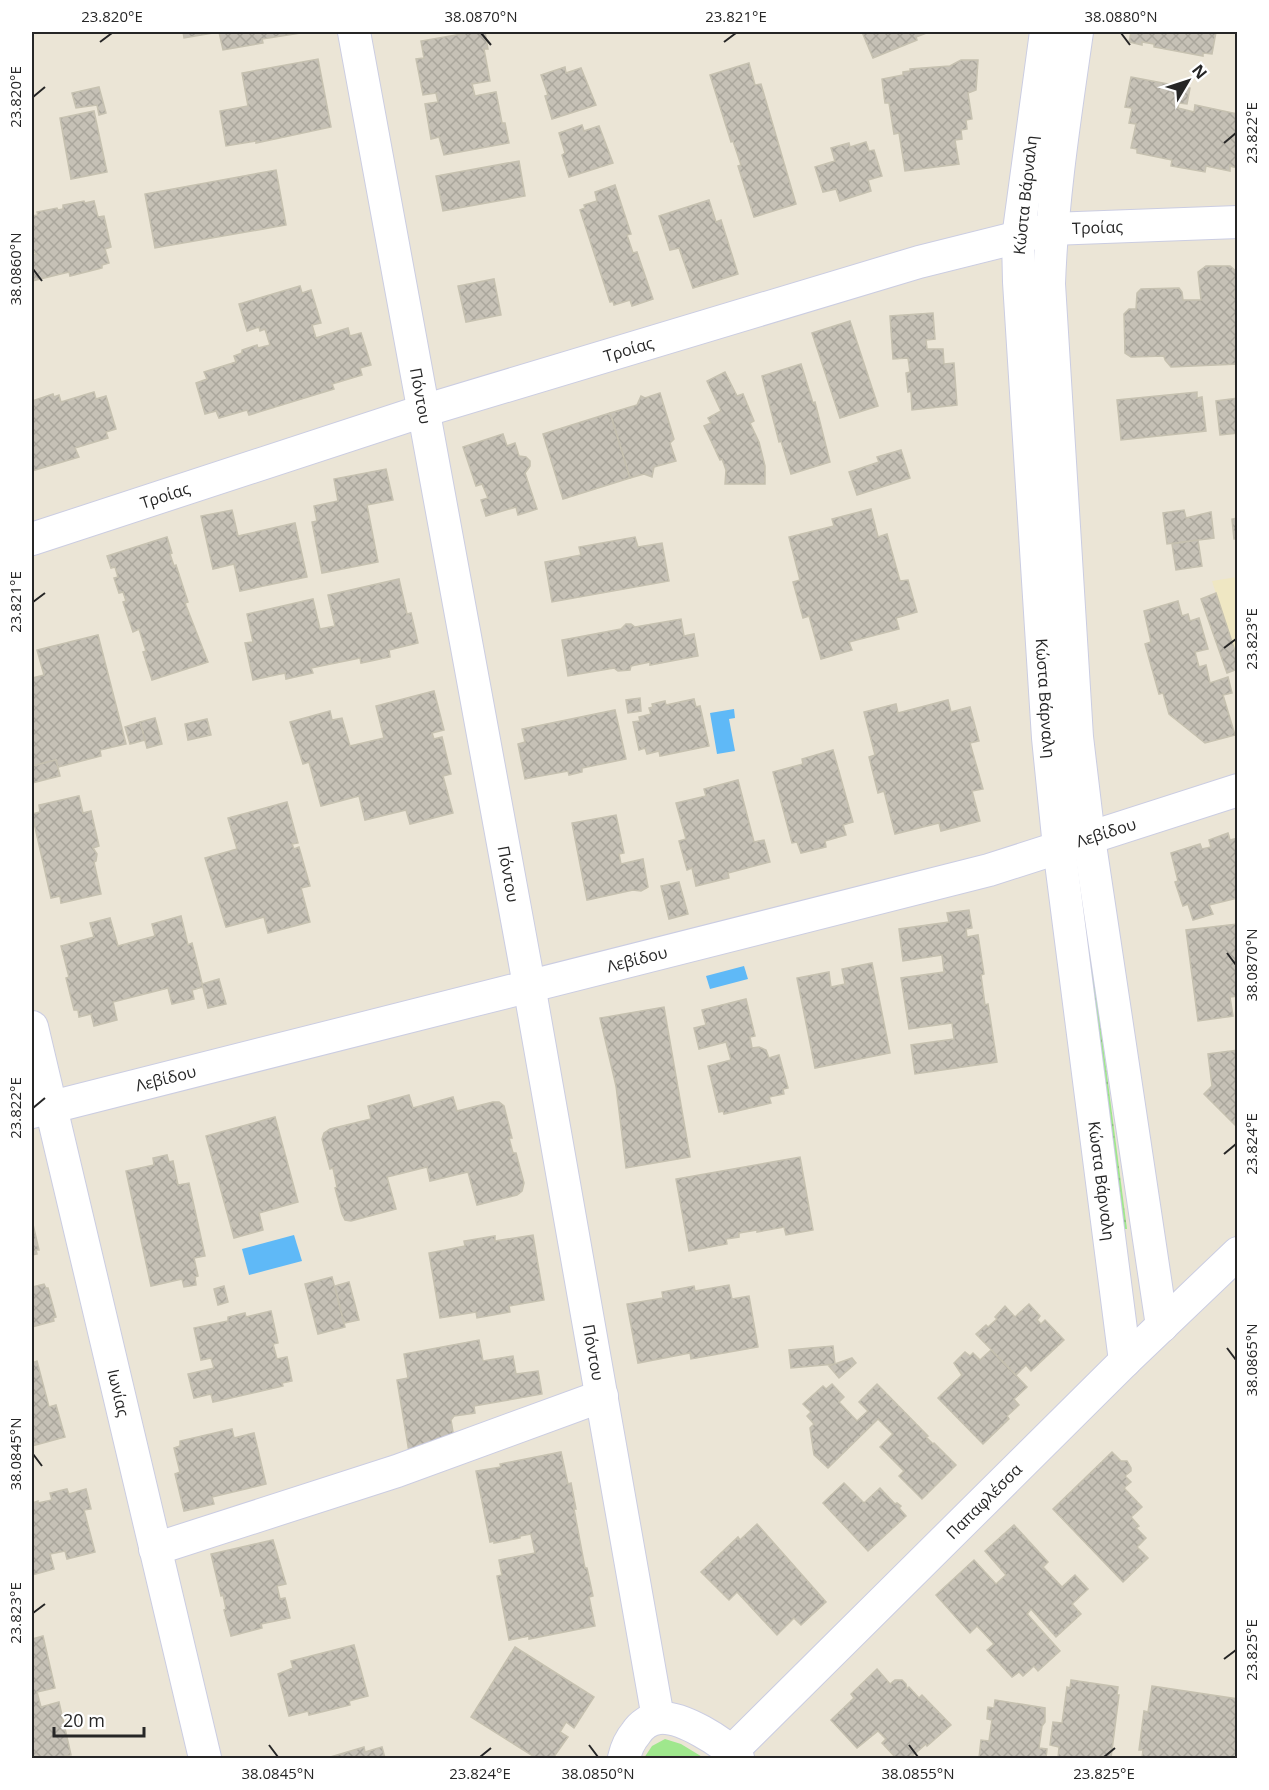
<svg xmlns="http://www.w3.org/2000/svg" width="1269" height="1790" font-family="'Open Sans',sans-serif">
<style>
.education{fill:#efe7c3}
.grass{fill:url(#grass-dots)}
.park{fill:#9fe78d}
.water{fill:#5fb9f7}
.building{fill:url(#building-cross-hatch);stroke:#c6c1b0;stroke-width:1.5}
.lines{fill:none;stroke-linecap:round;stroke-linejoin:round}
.minor-casing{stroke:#cbcde2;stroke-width:34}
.minor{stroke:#fff;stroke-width:32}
.ticks{fill:none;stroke:#262626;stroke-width:2}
.labels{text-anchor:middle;stroke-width:4.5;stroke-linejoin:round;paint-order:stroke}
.street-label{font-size:16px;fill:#262626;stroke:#fff}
.neatline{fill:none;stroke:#262626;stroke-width:2}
.ticks-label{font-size:15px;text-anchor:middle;fill:#262626}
</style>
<defs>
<pattern id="grass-dots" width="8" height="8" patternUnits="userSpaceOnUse" patternTransform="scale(1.5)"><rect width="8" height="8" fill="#9fe78d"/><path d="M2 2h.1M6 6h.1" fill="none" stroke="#89c67a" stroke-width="1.8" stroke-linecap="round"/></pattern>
<pattern id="building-cross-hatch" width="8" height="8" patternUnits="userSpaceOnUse" patternTransform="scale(1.5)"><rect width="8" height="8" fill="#c6c1b6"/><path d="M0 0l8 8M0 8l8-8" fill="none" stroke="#aaa69c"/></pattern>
</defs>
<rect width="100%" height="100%" fill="#ebe5d6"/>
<polygon class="education" points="1237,577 1237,660 1212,581"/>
<polygon class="grass" points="1082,905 1085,905 1127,1229 1124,1229"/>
<polygon class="park" points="665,1739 681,1744 704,1758 644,1758 652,1746"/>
<g class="water">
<polygon points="734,709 735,718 729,719 735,751 717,754 710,713"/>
<polygon points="744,966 748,979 710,989 706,976"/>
<polygon points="294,1235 302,1261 249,1275 242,1249"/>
</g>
<g class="building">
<polygon points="183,32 307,32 262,39 263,43 223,50 219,32 184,38"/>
<polygon points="473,32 485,32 488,49 484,49 490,81 472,84 475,96 496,92 502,123 505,123 509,143 444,155 439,137 431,139 425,104 438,102 436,93 423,95 416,59 424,58 421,41"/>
<polygon points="862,32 929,32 916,37 917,40 873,58"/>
<polygon points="1131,32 1216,32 1212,54 1203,53 1203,56 1154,47 1154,44 1142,42 1142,45 1129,42"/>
<polygon points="318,59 331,127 256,143 256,141 226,146 220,111 248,106 242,73"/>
<polygon points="961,60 978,60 976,90 968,93 972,119 966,120 967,129 961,130 962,139 955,140 959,164 905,171 899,133 894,134 889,103 885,103 882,79 903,75 903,72 910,71 910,69 950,66"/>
<polygon points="749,63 755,85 761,84 796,204 754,217 738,166 741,165 733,141 731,142 710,75"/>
<polygon points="565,67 566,73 581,68 596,105 552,119 545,96 548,95 541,75"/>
<polygon points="1131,77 1190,88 1187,104 1179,103 1178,108 1194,112 1195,105 1238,114 1237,168 1230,166 1230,171 1206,166 1205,172 1171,166 1172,160 1137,153 1137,149 1131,148 1136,124 1129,123 1132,108 1125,107"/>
<polygon points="99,87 106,113 99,115 97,105 76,108 72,93"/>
<polygon points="94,111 107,172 71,179 60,118"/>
<polygon points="582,125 584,131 599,126 613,163 569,177 562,155 565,153 559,133"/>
<polygon points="866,142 869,151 874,150 882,176 868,180 871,191 840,201 836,189 823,192 815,167 835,161 831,148 849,143 850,147"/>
<polygon points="519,161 525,196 443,211 436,176"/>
<polygon points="276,170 286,225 155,248 145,194"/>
<polygon points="615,185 631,234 627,235 633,253 637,252 653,299 632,306 630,300 614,305 613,301 610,302 580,210 585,208 584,205 597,201 595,192"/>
<polygon points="709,200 716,222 721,220 738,274 693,288 679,248 670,250 659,216"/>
<polygon points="84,201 85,203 94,201 98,217 104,216 111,247 105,249 109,263 102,265 102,268 70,276 69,272 32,281 32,255 36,254 32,249 33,243 32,243 32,216 38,215 37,212 57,208 58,210 63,209 63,205"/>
<polygon points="1206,266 1230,266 1237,272 1235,297 1238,297 1238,364 1171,367 1165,360 1164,356 1131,357 1125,353 1124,314 1129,309 1136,309 1137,293 1141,289 1179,288 1182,292 1183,300 1201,300 1198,272"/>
<polygon points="494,279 501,315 466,322 458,286"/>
<polygon points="300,286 302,293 311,290 321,323 312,325 316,338 348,328 350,336 361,333 371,365 360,368 362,375 332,384 334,389 249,415 247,410 219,418 216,411 205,414 196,383 207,379 204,372 236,362 234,356 242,353 242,350 257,345 258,348 270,345 265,329 260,331 259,327 247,331 239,304"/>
<polygon points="933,313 935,339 926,340 927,349 943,349 944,364 954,363 957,405 912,410 911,391 908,392 906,373 910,372 908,358 893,359 890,316"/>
<polygon points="850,321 878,406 840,418 812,333"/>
<polygon points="801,364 813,403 815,402 830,462 791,474 781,441 779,442 762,376"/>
<polygon points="725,372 737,396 743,394 754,421 750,423 759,442 765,466 765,484 725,484 726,470 722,459 720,460 704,426 711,423 708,418 721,411 707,381"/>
<polygon points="94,392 96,399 106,396 116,429 106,432 108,438 75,448 79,457 32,471 32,401 53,394 54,397 59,395 61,402"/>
<polygon points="1197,392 1197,398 1202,397 1206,431 1121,440 1117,400"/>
<polygon points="660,393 674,439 670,443 676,461 654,467 652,477 644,474 630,478 610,413 637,405 641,396 645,398"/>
<polygon points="1238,398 1238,433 1220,435 1216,401"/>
<polygon points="610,413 630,478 563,499 543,434"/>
<polygon points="503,434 507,446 515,443 519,456 526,457 530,461 530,466 525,473 537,509 518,515 516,507 486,516 481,500 488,498 482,484 476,486 463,447"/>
<polygon points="901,450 910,478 857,495 849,472 879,462 877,457"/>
<polygon points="386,469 393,500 367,505 378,562 322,573 312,522 317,521 314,506 338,501 334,479"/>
<polygon points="871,509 878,537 887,534 900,581 908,580 917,612 896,618 899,629 849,642 852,650 821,659 809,616 803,618 793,582 800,580 789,537 834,526 832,519"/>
<polygon points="232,510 238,536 295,523 307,577 240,591 234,564 213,569 201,516"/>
<polygon points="1184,510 1186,518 1211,512 1214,538 1167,544 1163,513"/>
<polygon points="1238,518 1238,539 1234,539 1232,519"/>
<polygon points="167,537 172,553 170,554 174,566 176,565 188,602 185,603 208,662 152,680 143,652 146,651 139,629 133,632 123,602 126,601 123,592 119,593 114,578 118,577 115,567 111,568 107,556"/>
<polygon points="635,537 638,547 662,543 669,581 552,602 545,562 581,555 579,547"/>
<polygon points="1198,540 1202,566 1176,570 1172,544"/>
<polygon points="399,579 407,614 411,613 418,643 389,650 390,657 361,663 360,658 311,668 313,673 286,679 285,673 253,680 245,643 253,642 247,614 313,599 320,629 335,626 328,595"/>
<polygon points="1216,593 1238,660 1238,669 1227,673 1201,599"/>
<polygon points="1178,601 1182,616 1188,614 1190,621 1199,618 1208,649 1195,652 1199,667 1206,665 1210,683 1228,677 1232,693 1223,695 1235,735 1205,743 1169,714 1163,693 1159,694 1145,644 1151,642 1144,611"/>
<polygon points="681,619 684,636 694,634 698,656 650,665 650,662 631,666 630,670 618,671 614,668 568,676 562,640 621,629 626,624 631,624 635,627"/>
<polygon points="98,635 126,744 100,750 101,756 58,767 56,760 32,766 32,678 44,675 37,650"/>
<polygon points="434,691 444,730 432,733 434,739 442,737 451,774 443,776 453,813 410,824 406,810 365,820 359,796 321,806 309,762 303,764 290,722 330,711 332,720 342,718 350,746 384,738 376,706"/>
<polygon points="640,698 641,711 628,713 626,700"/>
<polygon points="694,699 696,707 700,706 709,746 660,756 659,751 647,754 645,748 639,750 633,722 640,721 639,717 651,714 649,708 653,707 652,704 665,701 666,705"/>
<polygon points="948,700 951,712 970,707 979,741 970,743 983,789 972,791 980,821 941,831 939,823 895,834 884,791 878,793 869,757 875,755 864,712 896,704 898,713"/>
<polygon points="615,710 626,759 582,768 582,772 569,775 568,771 525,779 518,744 525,742 522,729"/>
<polygon points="155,718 162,744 147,748 140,722"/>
<polygon points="207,719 211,735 188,740 185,724"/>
<polygon points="140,722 145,740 130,744 125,727"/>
<polygon points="833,750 853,822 843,825 846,835 825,841 826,847 801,853 797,842 792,843 773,772 803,764 802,759"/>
<polygon points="56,760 60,776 32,783 32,766"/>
<polygon points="738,780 754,842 764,840 770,862 728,873 729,878 696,886 692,868 687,870 679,841 686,839 676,803 706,796 704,789"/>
<polygon points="79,796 83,813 91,811 99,846 93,848 97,854 96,861 94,862 101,894 61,903 60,896 51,898 32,814 40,812 39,805"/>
<polygon points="287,802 298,843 292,844 294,849 299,847 310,886 301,888 310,922 268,933 264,917 226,927 205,858 237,849 228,818"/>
<polygon points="616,815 624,853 619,854 621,864 643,859 648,887 641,891 633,890 587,900 572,823"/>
<polygon points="1228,833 1230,840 1238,838 1238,898 1209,905 1213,914 1193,920 1188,904 1183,906 1175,882 1178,881 1171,853 1200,844 1202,849 1211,847 1209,840"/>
<polygon points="679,882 688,914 669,919 661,886"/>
<polygon points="969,910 972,928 966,929 967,937 978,935 984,974 981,975 985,1005 988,1004 997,1062 915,1074 911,1045 954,1039 952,1023 909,1029 901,978 944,972 942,955 903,961 899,929 949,922 947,913"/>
<polygon points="181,916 188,945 192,943 203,987 192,990 194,999 172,1004 168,988 113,1002 117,1020 94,1026 91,1014 79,1017 78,1010 74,1010 66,978 69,977 61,946 94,937 90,923 110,918 118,946 155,936 152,924"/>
<polygon points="1237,924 1238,996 1230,997 1233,1016 1198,1021 1186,930"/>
<polygon points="872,963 890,1053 815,1068 797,978 829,972 831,987 845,984 842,969"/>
<polygon points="219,979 226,1004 208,1008 202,984"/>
<polygon points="746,999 755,1036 750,1037 752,1048 759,1047 766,1050 769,1058 779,1055 788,1088 783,1089 784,1094 769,1097 771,1103 724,1114 723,1111 719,1112 708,1066 731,1060 726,1042 699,1049 694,1028 706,1025 702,1010"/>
<polygon points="664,1007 690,1157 626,1168 616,1086 600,1018"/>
<polygon points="1238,1050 1238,1128 1204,1094 1212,1086 1208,1054"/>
<polygon points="409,1095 413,1108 453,1097 457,1111 493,1102 499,1102 504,1106 512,1138 509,1138 513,1153 516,1153 524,1183 522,1191 517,1195 477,1205 468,1172 430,1181 427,1167 387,1177 396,1209 351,1221 345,1220 342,1214 335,1188 337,1187 333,1168 330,1169 322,1139 324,1133 330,1129 371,1119 368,1106"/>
<polygon points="275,1117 298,1202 259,1213 263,1230 234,1238 206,1136"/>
<polygon points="167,1155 169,1162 173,1161 178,1185 189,1183 205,1256 194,1258 198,1276 195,1277 196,1285 184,1287 182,1279 151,1286 126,1171 154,1165 153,1158"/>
<polygon points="800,1157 813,1230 786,1235 784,1227 757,1232 757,1230 739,1233 739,1237 726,1239 727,1244 689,1251 676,1179"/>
<polygon points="32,1220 39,1250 36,1250 37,1254 32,1255"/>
<polygon points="533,1235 544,1300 509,1306 510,1312 477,1318 476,1312 440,1318 429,1253 465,1246 464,1241 495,1236 495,1241"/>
<polygon points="332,1277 345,1327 318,1334 305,1284"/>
<polygon points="349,1282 359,1320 344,1323 335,1286"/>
<polygon points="44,1284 46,1288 48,1288 56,1317 53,1318 54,1321 32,1327 32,1287"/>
<polygon points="729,1285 732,1299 749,1296 758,1347 691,1359 690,1353 638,1363 627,1304 663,1298 662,1292 694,1286 695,1291"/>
<polygon points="224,1286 228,1302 218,1305 214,1289"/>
<polygon points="1029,1304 1040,1316 1037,1320 1041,1324 1045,1320 1064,1340 1031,1371 1026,1365 1016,1375 976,1334 986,1325 988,1327 997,1319 995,1317 1005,1306 1015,1317"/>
<polygon points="271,1311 278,1343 273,1344 277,1359 287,1357 292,1381 282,1383 283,1386 213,1402 211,1394 194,1398 188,1374 214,1368 211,1358 201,1360 194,1328 228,1321 228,1317 245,1313 246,1317"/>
<polygon points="479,1340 483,1361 513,1356 516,1374 538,1371 542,1394 474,1406 475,1413 454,1416 451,1420 455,1444 409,1452 397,1380 408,1378 404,1354"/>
<polygon points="833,1346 835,1364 791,1368 789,1350"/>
<polygon points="991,1350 1027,1387 1014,1399 1019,1405 1007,1416 1009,1419 983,1444 938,1398 962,1375 954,1363 965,1352 970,1356 973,1353 980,1360"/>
<polygon points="852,1358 856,1363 839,1378 829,1366"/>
<polygon points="37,1361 49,1407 56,1405 65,1437 32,1446 32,1363"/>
<polygon points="832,1384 844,1397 839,1402 857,1421 868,1411 859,1402 877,1384 928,1436 926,1437 933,1444 934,1443 956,1465 922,1499 899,1476 904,1471 880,1447 893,1434 878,1419 828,1468 814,1455 810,1428 814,1424 807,1416 811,1412 803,1404 823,1386 826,1389"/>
<polygon points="232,1429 234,1438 254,1433 266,1484 212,1497 214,1504 184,1511 175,1474 180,1472 174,1448 180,1446 180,1441"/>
<polygon points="561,1452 568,1484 571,1483 576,1509 574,1509 585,1568 587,1568 593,1596 589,1597 595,1626 529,1639 529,1636 509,1640 497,1576 502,1575 499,1560 535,1553 531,1534 520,1536 520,1538 494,1543 494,1541 490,1542 476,1471 501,1467 500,1464"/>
<polygon points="1112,1452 1121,1461 1127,1461 1131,1468 1131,1471 1125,1476 1131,1482 1124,1488 1142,1507 1131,1517 1139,1526 1136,1528 1146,1538 1137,1547 1148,1558 1123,1582 1053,1509"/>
<polygon points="844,1483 864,1503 880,1488 895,1504 897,1503 901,1506 899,1508 906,1516 868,1551 823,1503"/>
<polygon points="67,1489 69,1494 86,1489 91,1509 84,1510 95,1552 67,1559 65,1551 50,1554 54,1569 32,1575 32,1503 38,1501 38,1503 52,1500 50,1493"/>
<polygon points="757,1524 826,1602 801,1625 794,1618 777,1635 737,1592 729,1600 701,1572 738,1537 740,1540"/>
<polygon points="1014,1525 1048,1562 1043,1567 1062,1587 1075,1575 1088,1589 1072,1604 1081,1614 1056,1637 1031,1609 1027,1614 1060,1651 1038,1671 1034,1666 1023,1676 1019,1672 1012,1677 987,1650 994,1644 977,1626 970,1633 936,1595 974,1560 996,1584 1006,1575 985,1551"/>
<polygon points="273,1540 286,1584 277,1586 280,1599 285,1598 290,1618 261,1624 262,1628 231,1636 224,1610 226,1609 223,1595 221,1596 211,1554"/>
<polygon points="43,1636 55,1688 37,1692 41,1707 59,1702 71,1755 54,1758 32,1758 32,1639"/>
<polygon points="354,1645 368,1696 349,1701 350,1705 309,1715 308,1711 289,1716 278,1674 293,1668 291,1661"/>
<polygon points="515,1647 594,1697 574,1728 566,1722 560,1732 568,1737 553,1758 536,1758 471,1717"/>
<polygon points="877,1669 890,1684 895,1680 902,1680 906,1684 907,1689 909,1687 919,1698 922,1695 951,1725 927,1746 926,1744 910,1758 896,1758 882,1743 886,1739 878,1731 857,1748 831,1720 854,1698 851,1694"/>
<polygon points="1071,1680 1118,1687 1117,1695 1119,1695 1111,1758 1058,1758 1059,1747 1050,1745 1053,1722 1062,1723 1067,1687 1070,1688"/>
<polygon points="1152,1686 1238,1699 1238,1758 1142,1758 1143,1750 1139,1750 1144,1711 1148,1712"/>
<polygon points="995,1700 1045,1708 1045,1722 1042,1726 1039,1748 1047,1749 1046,1758 979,1758 981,1740 989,1741 992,1720 987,1719 988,1707 994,1708"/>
<polygon points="364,1747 365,1752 382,1747 385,1758 327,1758"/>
</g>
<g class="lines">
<defs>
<g id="minor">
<path id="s1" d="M354,32L529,985L658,1718"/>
<path id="s2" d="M1046,32L1018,238L1019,282L1048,738L1059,847L1125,1361"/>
<path d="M1077,32C1065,116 1052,199 1049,284L1077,737L1089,838L1162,1326"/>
<path id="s3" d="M32,539L423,411L919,262L1051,229L1238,222"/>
<path id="s4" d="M32,1027L205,1758"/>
<path id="s5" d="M32,1112L989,870L1238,790"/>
<polyline points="155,1549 397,1471 602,1396"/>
<path id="s6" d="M731,1752L1125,1361L1238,1253"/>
<path d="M624,1758C626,1749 630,1740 636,1733C641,1725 650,1719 659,1718C682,1716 723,1742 738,1758"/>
</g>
</defs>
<use href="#minor" class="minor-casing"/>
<use href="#minor" class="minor"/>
</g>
<path class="ticks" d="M481,33L491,45M1121,33L1130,45M100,42L112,33M724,42L736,33M33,97L45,87M1224,143L1236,133M33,269L42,281M33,602L45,593M1224,648L1236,639M1227,953L1236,965M33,1108L45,1098M1224,1154L1236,1144M1227,1348L1236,1360M33,1454L42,1466M33,1613L45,1604M1224,1659L1236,1650M269,1745L278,1757M589,1745L598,1757M909,1745L918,1757M480,1757L491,1748M1104,1757L1115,1748"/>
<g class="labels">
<g class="street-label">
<text transform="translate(1025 195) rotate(-84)" y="6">Κώστα Βάρναλη</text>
<text dy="6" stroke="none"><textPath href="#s3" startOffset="1112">Τροίας</textPath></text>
<text dy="6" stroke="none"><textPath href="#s3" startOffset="626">Τροίας</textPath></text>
<text dy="6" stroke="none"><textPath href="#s1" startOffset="370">Πόντου</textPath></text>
<text dy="6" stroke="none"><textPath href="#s3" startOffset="140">Τροίας</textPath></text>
<text dy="6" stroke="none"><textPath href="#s2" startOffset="669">Κώστα Βάρναλη</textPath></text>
<text dy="6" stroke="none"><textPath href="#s5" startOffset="1110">Λεβίδου</textPath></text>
<text dy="6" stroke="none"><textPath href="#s1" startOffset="856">Πόντου</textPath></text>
<text dy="6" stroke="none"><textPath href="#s5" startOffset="624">Λεβίδου</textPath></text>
<text dy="6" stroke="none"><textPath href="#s5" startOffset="138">Λεβίδου</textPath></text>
<text dy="6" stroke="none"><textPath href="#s2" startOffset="1155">Κώστα Βάρναλη</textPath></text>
<text dy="6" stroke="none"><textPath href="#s1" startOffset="1342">Πόντου</textPath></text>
<text dy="6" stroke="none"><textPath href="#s4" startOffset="376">Ιωνίας</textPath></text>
<text dy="6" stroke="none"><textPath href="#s6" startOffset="356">Παπαφλέσσα</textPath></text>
</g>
</g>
<rect width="1269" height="1790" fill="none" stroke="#ffffff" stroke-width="66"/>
<g transform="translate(1188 81) rotate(51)" stroke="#ffffff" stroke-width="4.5" paint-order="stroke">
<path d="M0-4.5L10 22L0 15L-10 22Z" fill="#262626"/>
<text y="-9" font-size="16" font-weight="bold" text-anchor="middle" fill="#262626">N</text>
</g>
<path d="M54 1727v9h90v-9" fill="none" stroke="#262626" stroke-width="3"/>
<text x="63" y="1727" font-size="18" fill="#262626" stroke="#ffffff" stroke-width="4.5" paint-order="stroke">20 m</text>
<rect x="33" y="33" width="1203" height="1724" class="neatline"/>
<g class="ticks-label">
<text x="112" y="22">23.820°E</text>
<text x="481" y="22">38.0870°N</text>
<text x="736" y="22">23.821°E</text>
<text x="1121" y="22">38.0880°N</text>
<text transform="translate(16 97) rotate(-90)" y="5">23.820°E</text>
<text transform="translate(1252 133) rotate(-90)" y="5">23.822°E</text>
<text transform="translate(16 269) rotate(-90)" y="5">38.0860°N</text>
<text transform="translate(16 602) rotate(-90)" y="5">23.821°E</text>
<text transform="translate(1252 639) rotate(-90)" y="5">23.823°E</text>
<text transform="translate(1252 965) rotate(-90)" y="5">38.0870°N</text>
<text transform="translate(16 1108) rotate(-90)" y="5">23.822°E</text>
<text transform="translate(1252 1144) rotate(-90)" y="5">23.824°E</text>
<text transform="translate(1252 1360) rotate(-90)" y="5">38.0865°N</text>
<text transform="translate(16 1454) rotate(-90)" y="5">38.0845°N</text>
<text transform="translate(16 1613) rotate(-90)" y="5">23.823°E</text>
<text transform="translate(1252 1650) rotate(-90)" y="5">23.825°E</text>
<text x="278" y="1779">38.0845°N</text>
<text x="480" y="1779">23.824°E</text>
<text x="598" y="1779">38.0850°N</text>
<text x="918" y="1779">38.0855°N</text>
<text x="1104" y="1779">23.825°E</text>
</g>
</svg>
